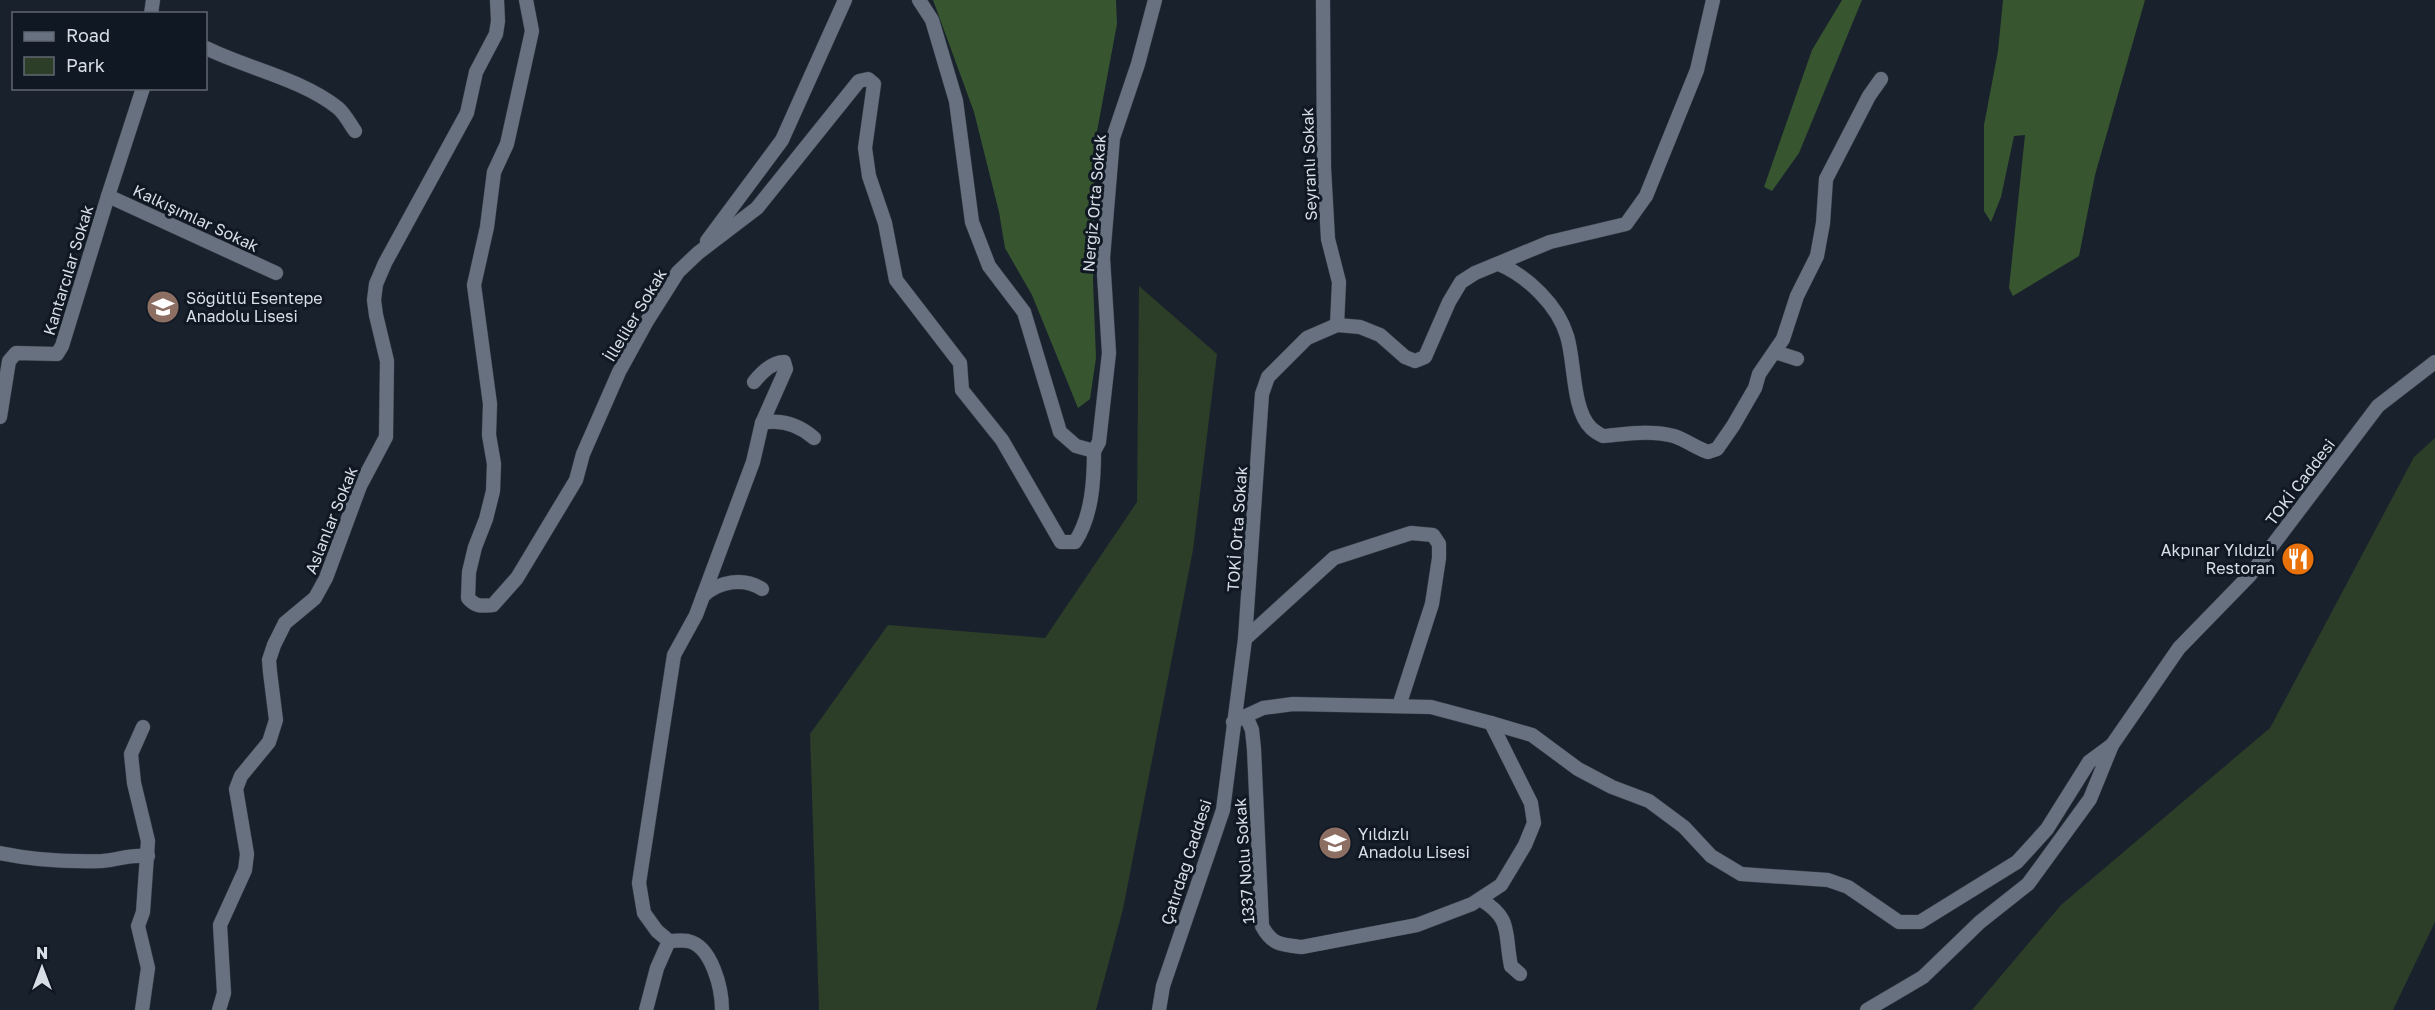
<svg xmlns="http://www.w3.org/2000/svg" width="2435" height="1010" font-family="'Golos Text',sans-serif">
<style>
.green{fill:#2c3d28}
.forest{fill:#37552f}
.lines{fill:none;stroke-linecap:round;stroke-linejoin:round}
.minor-casing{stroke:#383e47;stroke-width:15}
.minor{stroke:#677180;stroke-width:14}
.labels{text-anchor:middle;stroke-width:6;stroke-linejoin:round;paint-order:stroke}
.street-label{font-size:16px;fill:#d8dee6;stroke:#101823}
.poi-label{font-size:16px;fill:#d8dee6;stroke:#101823;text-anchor:start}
</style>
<rect width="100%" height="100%" fill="#19212d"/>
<g class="green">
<polygon points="1139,286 1217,354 1193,550 1123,909 1096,1010 819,1010 810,734 888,625 1045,638 1137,502"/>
<polygon points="2435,438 2435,922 2393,1010 1972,1010 2061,905 2270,728 2414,457"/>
</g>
<g class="forest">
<polygon points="933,0 1116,0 1117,24 1095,142 1093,281 1096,358 1090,399 1078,408 1032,295 1005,248 999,212 974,112"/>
<polygon points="1842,0 1862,0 1799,153 1772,191 1764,187 1812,50"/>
<polygon points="2003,0 2145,0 2095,175 2079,256 2013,296 2009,288 2025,135 2014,136 2001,197 1991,222 1984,211 1984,125 1998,51"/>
</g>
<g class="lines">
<defs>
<g id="minor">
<path d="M526,0L532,31L507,144L494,172L487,227L474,285L490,404L489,435L494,464L493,491L486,519L475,547L469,572L468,598C476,607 481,606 493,605L517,578L576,480L583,454L619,372L647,321L678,272L698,253L757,208L859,81L868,79L874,84L865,148L869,176L885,223L896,280L960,363L962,390L1002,440L1061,542H1075C1092,516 1094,481 1094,451"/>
<polyline points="919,0 932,20 956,101 972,222 989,266 1024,312 1060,432 1076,446 1094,451 1099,442 1109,353 1103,258 1113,138 1138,64 1155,0"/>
<polyline points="1323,0 1324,168 1328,239 1339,282 1337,325"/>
<polyline points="151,14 153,0"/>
<path d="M206,48C246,68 302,79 338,108C345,114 350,124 355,131"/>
<polyline points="108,196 276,273"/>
<polyline points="707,241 782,140 845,0"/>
<path d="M1499,264C1527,276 1558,305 1567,336C1575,361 1572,410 1591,428C1594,431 1599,434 1603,436C1627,434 1650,430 1674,436C1686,440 1696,448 1708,452L1717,449L1733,426L1755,388L1759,374L1783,339L1797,296L1817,256L1823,223L1826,179L1869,96L1881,79"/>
<polyline points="1775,352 1797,359"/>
<polyline points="0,417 9,361 16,353 57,354 62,346 108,196 143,88"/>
<path d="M762,423C782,419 799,425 814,438"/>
<path d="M703,596C719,581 744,577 762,589"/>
<polyline points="1245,639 1334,558 1411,533 1433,535 1439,544 1439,558 1432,604 1399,706"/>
<path d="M1246,716L1252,730L1254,749L1262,926C1272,945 1282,945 1302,947L1417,925L1472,904L1501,885L1525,845L1534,823L1531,803L1491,723"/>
<polyline points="1233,722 1263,708 1293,704 1431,707 1491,723 1532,735 1578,769 1612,787 1649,801 1684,827 1711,856 1741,874 1828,880 1848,887 1899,922 1920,922 2017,862 2047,829 2089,762 2112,745"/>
<path d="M0,853C33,860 68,862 102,861C119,860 129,854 148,856"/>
<path d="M1480,899C1513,919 1504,932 1511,966L1520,974"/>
<path d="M669,941L657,931L644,913L639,883L674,655L696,615L753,462L762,423L786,369L784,362C772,362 762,372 754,382"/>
<path d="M669,941C675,941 682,940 688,941C712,946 722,989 722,1010"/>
<polyline points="142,1010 148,968 138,926 143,912 148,841 134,783 131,754 143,727"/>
<polyline points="219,1010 224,993 220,925 245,870 247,854 236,789 241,776 269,742 276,720 270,672 269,660 274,645 285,623 315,598 326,578 360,486 386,437 387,361 376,315 374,300 376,284 385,263 467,113 476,72 496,34 498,21 497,0"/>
<polyline points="646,1010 657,968 669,941"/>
<polyline points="1159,1010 1163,986 1223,810 1245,639 1262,394 1268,377 1307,338 1337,325 1360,327 1380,335 1405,357 1415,361 1425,357 1449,302 1461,282 1475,273 1550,242 1626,224 1646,196 1697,70 1713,0"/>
<polyline points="1867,1010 1923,977 1980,922 2028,884 2090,799 2112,745 2179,648 2250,575 2378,406 2435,362"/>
</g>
</defs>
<use href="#minor" class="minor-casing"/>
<use href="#minor" class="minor"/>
</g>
<defs>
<symbol id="school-disc" viewBox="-11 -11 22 22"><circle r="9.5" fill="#8d6e63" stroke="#101823"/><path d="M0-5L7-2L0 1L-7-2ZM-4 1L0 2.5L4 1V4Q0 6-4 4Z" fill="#fff"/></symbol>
<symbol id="restaurant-disc" viewBox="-11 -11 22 22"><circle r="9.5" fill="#e8710a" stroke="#101823"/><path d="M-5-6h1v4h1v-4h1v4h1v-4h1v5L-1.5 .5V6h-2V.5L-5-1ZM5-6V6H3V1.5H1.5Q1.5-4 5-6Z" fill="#fff"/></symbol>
</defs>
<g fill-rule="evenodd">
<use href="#school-disc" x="144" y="288" width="38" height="38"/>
<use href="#restaurant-disc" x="2279" y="540" width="38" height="38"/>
<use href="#school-disc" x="1316" y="824" width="38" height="38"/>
</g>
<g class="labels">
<g class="street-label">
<text transform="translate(1309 164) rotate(-92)" y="6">Seyranlı Sokak</text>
<text transform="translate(1094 203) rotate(-85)" y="6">Nergiz Orta Sokak</text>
<text transform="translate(196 218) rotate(25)" y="6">Kalkışımlar Sokak</text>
<text transform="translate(68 270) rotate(-73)" y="6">Kantarcılar Sokak</text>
<text transform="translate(635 315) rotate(-59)" y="6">İlleliler Sokak</text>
<text transform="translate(2300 482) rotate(-53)" y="6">TOKİ Caddesi</text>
<text transform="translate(331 520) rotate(-68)" y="6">Aslanlar Sokak</text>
<text transform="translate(1237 529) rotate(-86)" y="6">TOKİ Orta Sokak</text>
<text transform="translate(1244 861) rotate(-94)" y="6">1337 Nolu Sokak</text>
<text transform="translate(1186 862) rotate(-72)" y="6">Çatırdağ Caddesi</text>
</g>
<g class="poi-label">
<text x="186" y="304">Söğütlü Esentepe<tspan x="186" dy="18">Anadolu Lisesi</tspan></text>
<text x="2275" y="556" text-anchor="end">Akpınar Yıldızlı<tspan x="2275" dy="18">Restoran</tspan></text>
<text x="1358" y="840">Yıldızlı<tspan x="1358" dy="18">Anadolu Lisesi</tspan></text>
</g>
</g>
<rect x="12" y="12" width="195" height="78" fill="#101823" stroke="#606771" stroke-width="1.5"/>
<rect x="24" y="32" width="30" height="9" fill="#677180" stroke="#606771" stroke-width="1.5"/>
<text x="66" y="42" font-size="18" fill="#d8dee6">Road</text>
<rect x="24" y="57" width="30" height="18" fill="#2c3d28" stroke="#606771" stroke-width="1.5"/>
<text x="66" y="72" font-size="18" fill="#d8dee6">Park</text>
<g transform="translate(42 968)" stroke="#101823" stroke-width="4.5" paint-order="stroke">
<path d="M0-4.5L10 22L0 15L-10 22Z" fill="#d8dee6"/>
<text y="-9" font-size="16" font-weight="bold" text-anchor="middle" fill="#d8dee6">N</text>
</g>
</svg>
